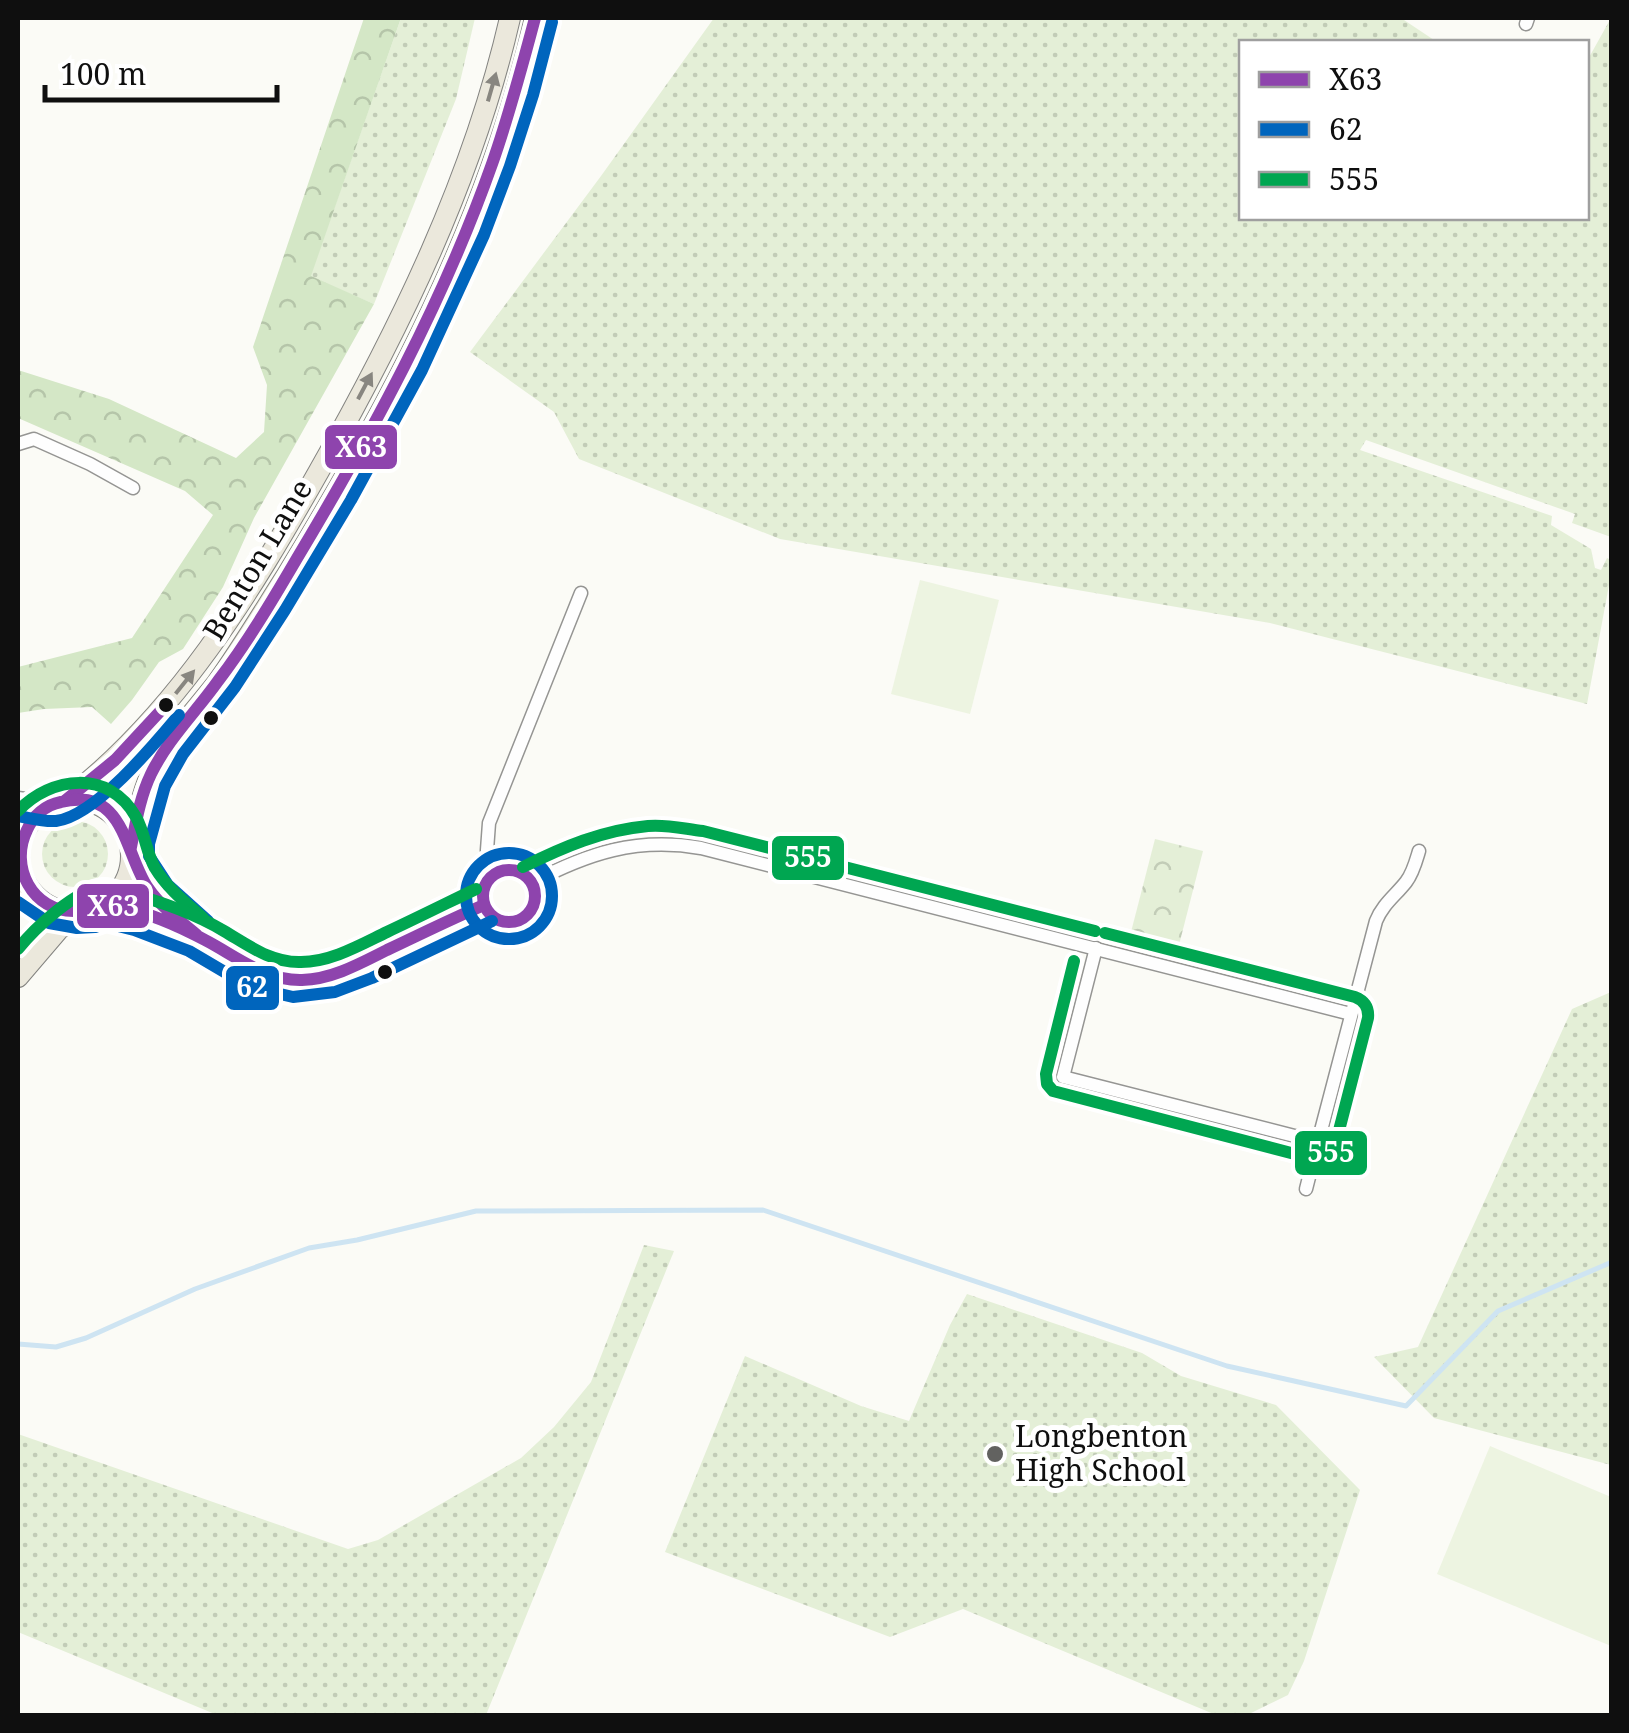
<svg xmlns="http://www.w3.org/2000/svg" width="1629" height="1733" font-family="'Noto Serif',serif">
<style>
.grass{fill:url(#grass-dots)}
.forest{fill:url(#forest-crowns)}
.park{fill:url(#park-crowns)}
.pitch{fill:#edf4e1}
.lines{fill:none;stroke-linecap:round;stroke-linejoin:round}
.stream{stroke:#cee4f2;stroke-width:5}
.minor-casing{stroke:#959593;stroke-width:15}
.primary-casing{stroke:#838380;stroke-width:22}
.minor{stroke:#fefefe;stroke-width:12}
.primary{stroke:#ebe8dc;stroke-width:20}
.bus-1-casing{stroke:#fff;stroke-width:20}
.bus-2-casing{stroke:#fff;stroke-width:20}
.bus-3-casing{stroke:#fff;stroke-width:20}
.bus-1{stroke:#8e44ad;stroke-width:12}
.bus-2{stroke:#0065bd;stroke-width:12}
.bus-3{stroke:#00a651;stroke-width:12}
.oneway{fill:#888680}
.bus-dot{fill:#0f0f0f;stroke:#fff;stroke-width:4}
.poi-dot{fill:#626260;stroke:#fff;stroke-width:4}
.labels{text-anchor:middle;stroke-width:10;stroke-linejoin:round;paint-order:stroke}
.street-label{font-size:30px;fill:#0f0f0f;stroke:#fff}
.poi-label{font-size:30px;fill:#0f0f0f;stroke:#fff;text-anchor:start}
.line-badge{stroke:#fff;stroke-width:4}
.badge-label{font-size:28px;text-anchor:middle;font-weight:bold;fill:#fff}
</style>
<defs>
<pattern id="grass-dots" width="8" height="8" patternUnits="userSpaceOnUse" patternTransform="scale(2.5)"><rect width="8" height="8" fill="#e4efd7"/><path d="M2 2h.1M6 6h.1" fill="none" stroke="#c2ccb7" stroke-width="1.8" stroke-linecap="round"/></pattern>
<pattern id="forest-crowns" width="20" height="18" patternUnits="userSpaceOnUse" patternTransform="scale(2.5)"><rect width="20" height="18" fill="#d4e7c6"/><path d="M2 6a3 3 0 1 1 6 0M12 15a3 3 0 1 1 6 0" fill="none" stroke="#b5c5a9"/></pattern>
<pattern id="park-crowns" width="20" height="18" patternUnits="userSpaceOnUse" patternTransform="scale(2.5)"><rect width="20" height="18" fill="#e4efd7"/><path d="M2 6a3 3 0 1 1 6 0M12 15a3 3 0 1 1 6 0" fill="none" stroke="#c2ccb7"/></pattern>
</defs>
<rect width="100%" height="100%" fill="#fbfbf6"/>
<g class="grass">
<polygon points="401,18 475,18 456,99 374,304 310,277"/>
<polygon points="714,18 1401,18 1437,42 1242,42 1242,218 1586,218 1587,61 1611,18 1611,537 1572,523 1575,514 1366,440 1360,450 1552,516 1551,525 1591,549 1595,568 1601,570 1607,558 1611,560 1611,574 1587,704 1270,623 780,539 579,459 554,412 470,352 601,176"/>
<circle cx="75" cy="854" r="33"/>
<polygon points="1611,992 1611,1465 1434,1418 1374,1357 1418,1347 1572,1009"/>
<polygon points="644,1245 674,1251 486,1715 217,1715 18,1632 18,1434 348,1549 378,1540 521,1458 554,1427 591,1382"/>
<polygon points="967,1294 1142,1353 1181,1376 1276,1405 1360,1490 1304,1661 1288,1695 1247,1715 1216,1715 963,1609 890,1637 665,1552 745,1356 861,1406 909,1421 950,1325"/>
</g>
<polygon class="forest" points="364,18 401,18 311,276 374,304 254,518 223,587 183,649 159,662 132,700 111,724 92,707 44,709 18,713 18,667 132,638 213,515 185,491 18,418 18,370 109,399 236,458 264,432 267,385 253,347"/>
<polygon class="park" points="1155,839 1203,851 1179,945 1131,932"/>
<g class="pitch">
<polygon points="920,580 999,600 970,714 891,694"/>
<polygon points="1490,1446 1611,1497 1611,1646 1437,1574"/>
</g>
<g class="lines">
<polyline class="stream" points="18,1344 56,1347 86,1338 195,1289 309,1248 357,1240 476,1211 763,1210 1227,1366 1406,1406 1498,1311 1612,1262"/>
<defs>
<g id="minor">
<polyline points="1526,24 1528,18"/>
<polyline points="18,444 34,439 90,464 133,488"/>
<polyline points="18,798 56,803"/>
<polyline points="18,858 19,861"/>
<polyline points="131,858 152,893 188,927"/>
<circle cx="509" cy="896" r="26"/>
<polyline points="495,874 487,850 489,823 581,593"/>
<path d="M531,883C588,853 636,837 701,848L1351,1014"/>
<polyline points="104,904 147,916 197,935 257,971 282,979 305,980 329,976 364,962 484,905"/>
<path d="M1096,948L1063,1077L1318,1142L1376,921C1383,904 1395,896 1406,882C1413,873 1416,861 1419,851"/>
<polyline points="1306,1189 1318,1142"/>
</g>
<g id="primary">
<path d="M66,800C178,713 250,593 319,471C400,328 473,179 510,18"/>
<circle cx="75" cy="856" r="56"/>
<path d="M131,847C137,821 141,792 154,768C170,737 196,710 217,683C242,648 264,611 287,575C393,401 490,217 535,18"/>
<polyline points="18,977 59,929 85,913"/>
</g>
</defs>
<use href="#minor" class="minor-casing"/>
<use href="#primary" class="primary-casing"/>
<use href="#minor" class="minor"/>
<use href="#primary" class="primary"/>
<defs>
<g id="bus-1">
<polyline points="66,800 115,760 166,705"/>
<path d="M131,847C136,822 140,797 151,774C168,739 196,712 218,681C247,643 272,601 296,560C372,433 443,303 492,164C509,116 522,67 535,18"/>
<circle cx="509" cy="896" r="26"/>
<path d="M197,935C179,920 161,907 148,888C124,853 125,786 61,802C45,805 33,816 27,830C9,866 32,912 75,911C91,910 103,904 120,907C149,913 179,926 205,940C236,956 265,981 302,980C333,979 361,963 387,950C419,935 451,919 484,905"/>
</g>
<g id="bus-2">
<path d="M18,816C30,818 43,822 56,821C95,816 154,745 179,715"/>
<circle cx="509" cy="896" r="43"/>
<polyline points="18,902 49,923 77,928 95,927 106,923 134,930 189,951 250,987 293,997 335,992 372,978 492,921"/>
<polyline points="208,921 168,885 149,856 149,844 165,786 183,754 235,687 285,610 351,500 422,370 484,235 510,166 533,95 552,22"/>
</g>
<g id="bus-3">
<path d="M18,811C51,776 109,769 136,817C145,833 146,852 155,868C167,888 186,903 203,918"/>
<path d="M523,867C563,847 603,830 648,826C666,824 685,829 703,831L1095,931"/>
<path d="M18,949C34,929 76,889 103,887C110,886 118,890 125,892C159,901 194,913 224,931C248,945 271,963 301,962C331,962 360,945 387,932C417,918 447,903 476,889"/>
<path d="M1074,961L1046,1074L1047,1084L1053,1091L1314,1159C1324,1160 1331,1156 1335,1146L1368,1018C1369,1008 1365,1001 1355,997L1105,933"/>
</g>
</defs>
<use href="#bus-1" class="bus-1-casing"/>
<use href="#bus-2" class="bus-2-casing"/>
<use href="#bus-3" class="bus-3-casing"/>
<use href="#bus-1" class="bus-1"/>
<use href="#bus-2" class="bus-2"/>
<use href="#bus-3" class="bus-3"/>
</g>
<defs><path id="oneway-solid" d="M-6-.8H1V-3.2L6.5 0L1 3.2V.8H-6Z" transform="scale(2.5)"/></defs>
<g class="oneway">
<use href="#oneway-solid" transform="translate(492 87) rotate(-74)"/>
<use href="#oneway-solid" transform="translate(365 386) rotate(-62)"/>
<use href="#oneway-solid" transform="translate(185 682) rotate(-51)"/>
</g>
<g class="bus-dot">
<circle cx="166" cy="705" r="9"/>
<circle cx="211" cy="718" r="9"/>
<circle cx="385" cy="972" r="9"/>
</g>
<circle class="poi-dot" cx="995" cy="1454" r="10"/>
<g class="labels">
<g class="street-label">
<text transform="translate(258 560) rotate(-59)" y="10">Benton Lane</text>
</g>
<g class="poi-label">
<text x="1015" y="1447">Longbenton<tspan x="1015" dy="34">High School</tspan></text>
</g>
</g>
<g class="line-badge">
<rect x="323" y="423" width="76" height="48" rx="10" fill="#8e44ad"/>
<rect x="770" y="834" width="76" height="48" rx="10" fill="#00a651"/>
<rect x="75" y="882" width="76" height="48" rx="10" fill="#8e44ad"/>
<rect x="224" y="964" width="57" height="48" rx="10" fill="#0065bd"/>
<rect x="1293" y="1129" width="76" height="48" rx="10" fill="#00a651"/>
</g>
<g class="badge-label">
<text x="361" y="457">X63</text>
<text x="808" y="867">555</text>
<text x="113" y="916">X63</text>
<text x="252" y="997">62</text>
<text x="1331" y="1162">555</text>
</g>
<rect width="1629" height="1733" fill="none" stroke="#0f0f0f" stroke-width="40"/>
<rect x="1239" y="40" width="350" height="180" fill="#ffffff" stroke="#9f9f9f" stroke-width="2.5"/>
<rect x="1259" y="72" width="50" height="15" fill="#8e44ad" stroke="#9f9f9f" stroke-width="2.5"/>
<text x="1329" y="90" font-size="30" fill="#0f0f0f">X63</text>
<rect x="1259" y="122" width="50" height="15" fill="#0065bd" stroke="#9f9f9f" stroke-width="2.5"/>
<text x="1329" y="140" font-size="30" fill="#0f0f0f">62</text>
<rect x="1259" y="172" width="50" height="15" fill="#00a651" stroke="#9f9f9f" stroke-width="2.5"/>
<text x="1329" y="190" font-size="30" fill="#0f0f0f">555</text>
<path d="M45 85v15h232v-15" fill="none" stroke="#0f0f0f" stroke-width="5"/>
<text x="60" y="85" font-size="30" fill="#0f0f0f" stroke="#ffffff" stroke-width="8" paint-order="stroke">100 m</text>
</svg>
